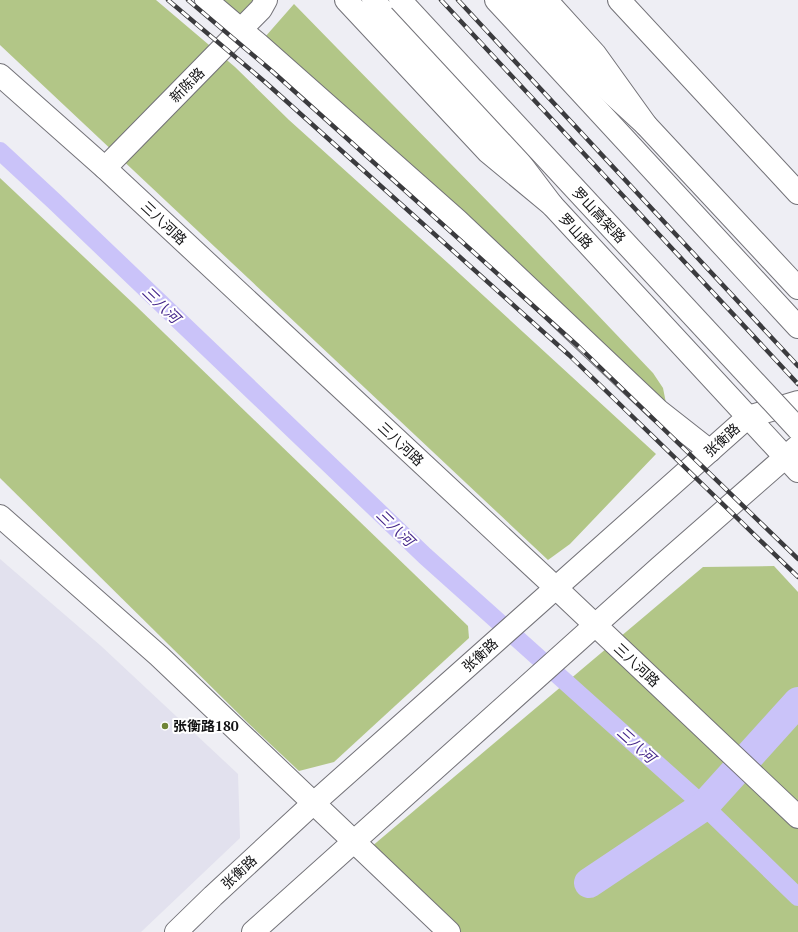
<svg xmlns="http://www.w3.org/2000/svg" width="798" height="932" font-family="'PT Serif','Noto Sans SC',serif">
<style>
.built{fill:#e2e1ee}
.green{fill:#b2c687}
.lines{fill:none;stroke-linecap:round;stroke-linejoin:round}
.canal{stroke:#cac3f9;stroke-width:18}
.river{stroke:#cac3f9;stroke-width:30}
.minor-casing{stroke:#737278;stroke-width:24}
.major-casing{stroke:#737278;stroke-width:24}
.highway-casing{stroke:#737278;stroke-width:24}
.minor{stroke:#fff;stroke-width:22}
.major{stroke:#fff;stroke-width:22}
.highway{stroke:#fff;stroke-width:22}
.rail-casing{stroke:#3b3b3e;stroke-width:4.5}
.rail{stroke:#fff;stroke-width:3;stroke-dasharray:9;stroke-linecap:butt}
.highway-bridge-casing{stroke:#737278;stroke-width:24;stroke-linecap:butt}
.highway-bridge{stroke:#fff;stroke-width:22}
.poi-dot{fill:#6f8536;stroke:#fff;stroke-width:1.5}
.labels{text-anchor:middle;stroke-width:4;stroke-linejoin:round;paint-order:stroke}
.street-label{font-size:14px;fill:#111113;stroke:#fff}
.poi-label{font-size:14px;font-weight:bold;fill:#111113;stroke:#fff;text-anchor:start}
.water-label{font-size:15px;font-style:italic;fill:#46288b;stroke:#fff}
</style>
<rect width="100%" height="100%" fill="#eeeef4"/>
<polygon class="built" points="0,559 101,646 238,774 240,838 141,932 0,932"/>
<g class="green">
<polygon points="0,0 156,0 235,67 289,120 449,264 656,454 570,544 548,560 0,45"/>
<polygon points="217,0 257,0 241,19"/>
<path d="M294,4C414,127 535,248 653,373L663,388L666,403L265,37Z"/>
<polygon points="0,178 136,306 468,626 469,638 334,762 299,771 248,723 0,478"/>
<polygon points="774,566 798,592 798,932 435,932 358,858 703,567"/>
</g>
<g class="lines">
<polyline class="canal" points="0,151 55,202 425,556 704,806 798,897"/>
<polyline class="river" points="589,883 704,806 798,702"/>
<defs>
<g id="minor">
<polyline points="206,0 258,44 457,220 659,411 710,451"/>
<polyline points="619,0 798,193"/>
<polyline points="0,75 105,168 555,587 798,817"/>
<polyline points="105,168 261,9 266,0"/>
<polyline points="0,516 159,656 449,932"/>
</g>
<g id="major">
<polyline points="346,0 488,152 552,205 798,471"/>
<polyline points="546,0 595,54 646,125 798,288"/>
<polyline points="176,932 213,896 306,810 748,417 798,402"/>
<polyline points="253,932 660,567 798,446"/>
</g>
<g id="highway">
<polyline points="373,0 502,139 552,205"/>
<polyline points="496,0 798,327"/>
<polyline points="521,0 582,66 646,125"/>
</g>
</defs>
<use href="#minor" class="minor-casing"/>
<use href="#major" class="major-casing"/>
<use href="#highway" class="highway-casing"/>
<use href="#minor" class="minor"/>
<use href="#major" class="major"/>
<use href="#highway" class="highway"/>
<defs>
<g id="rail">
<polyline points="168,0 265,82 569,355 798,577"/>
<polyline points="188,0 273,72 578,346 798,559"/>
<polyline points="441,0 798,384"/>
<polyline points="458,0 798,366"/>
</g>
</defs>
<use href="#rail" class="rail-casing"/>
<use href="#rail" class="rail"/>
<defs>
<polyline id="highway-bridge" points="400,0 798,429"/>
</defs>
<use href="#highway-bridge" class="highway-bridge-casing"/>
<use href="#highway-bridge" class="highway-bridge"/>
</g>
<circle class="poi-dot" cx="165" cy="726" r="4"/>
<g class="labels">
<g class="street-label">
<text transform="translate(187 85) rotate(-45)" y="5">新陈路</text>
<text transform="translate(599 215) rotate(47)" y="5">罗山高架路</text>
<text transform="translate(164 223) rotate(43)" y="5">三八河路</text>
<text transform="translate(576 231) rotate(48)" y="5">罗山路</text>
<text transform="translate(722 440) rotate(-42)" y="5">张衡路</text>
<text transform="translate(401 444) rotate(43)" y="5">三八河路</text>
<text transform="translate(480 655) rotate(-42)" y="5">张衡路</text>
<text transform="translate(637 665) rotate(43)" y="5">三八河路</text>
<text transform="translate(239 872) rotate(-43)" y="5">张衡路</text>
</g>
<g class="poi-label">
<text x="173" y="731">张衡路180</text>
</g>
<g class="water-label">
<text transform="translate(161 305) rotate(44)" y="5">三八河</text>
<text transform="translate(395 528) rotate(44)" y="5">三八河</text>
<text transform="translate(636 745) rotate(42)" y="5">三八河</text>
</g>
</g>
</svg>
